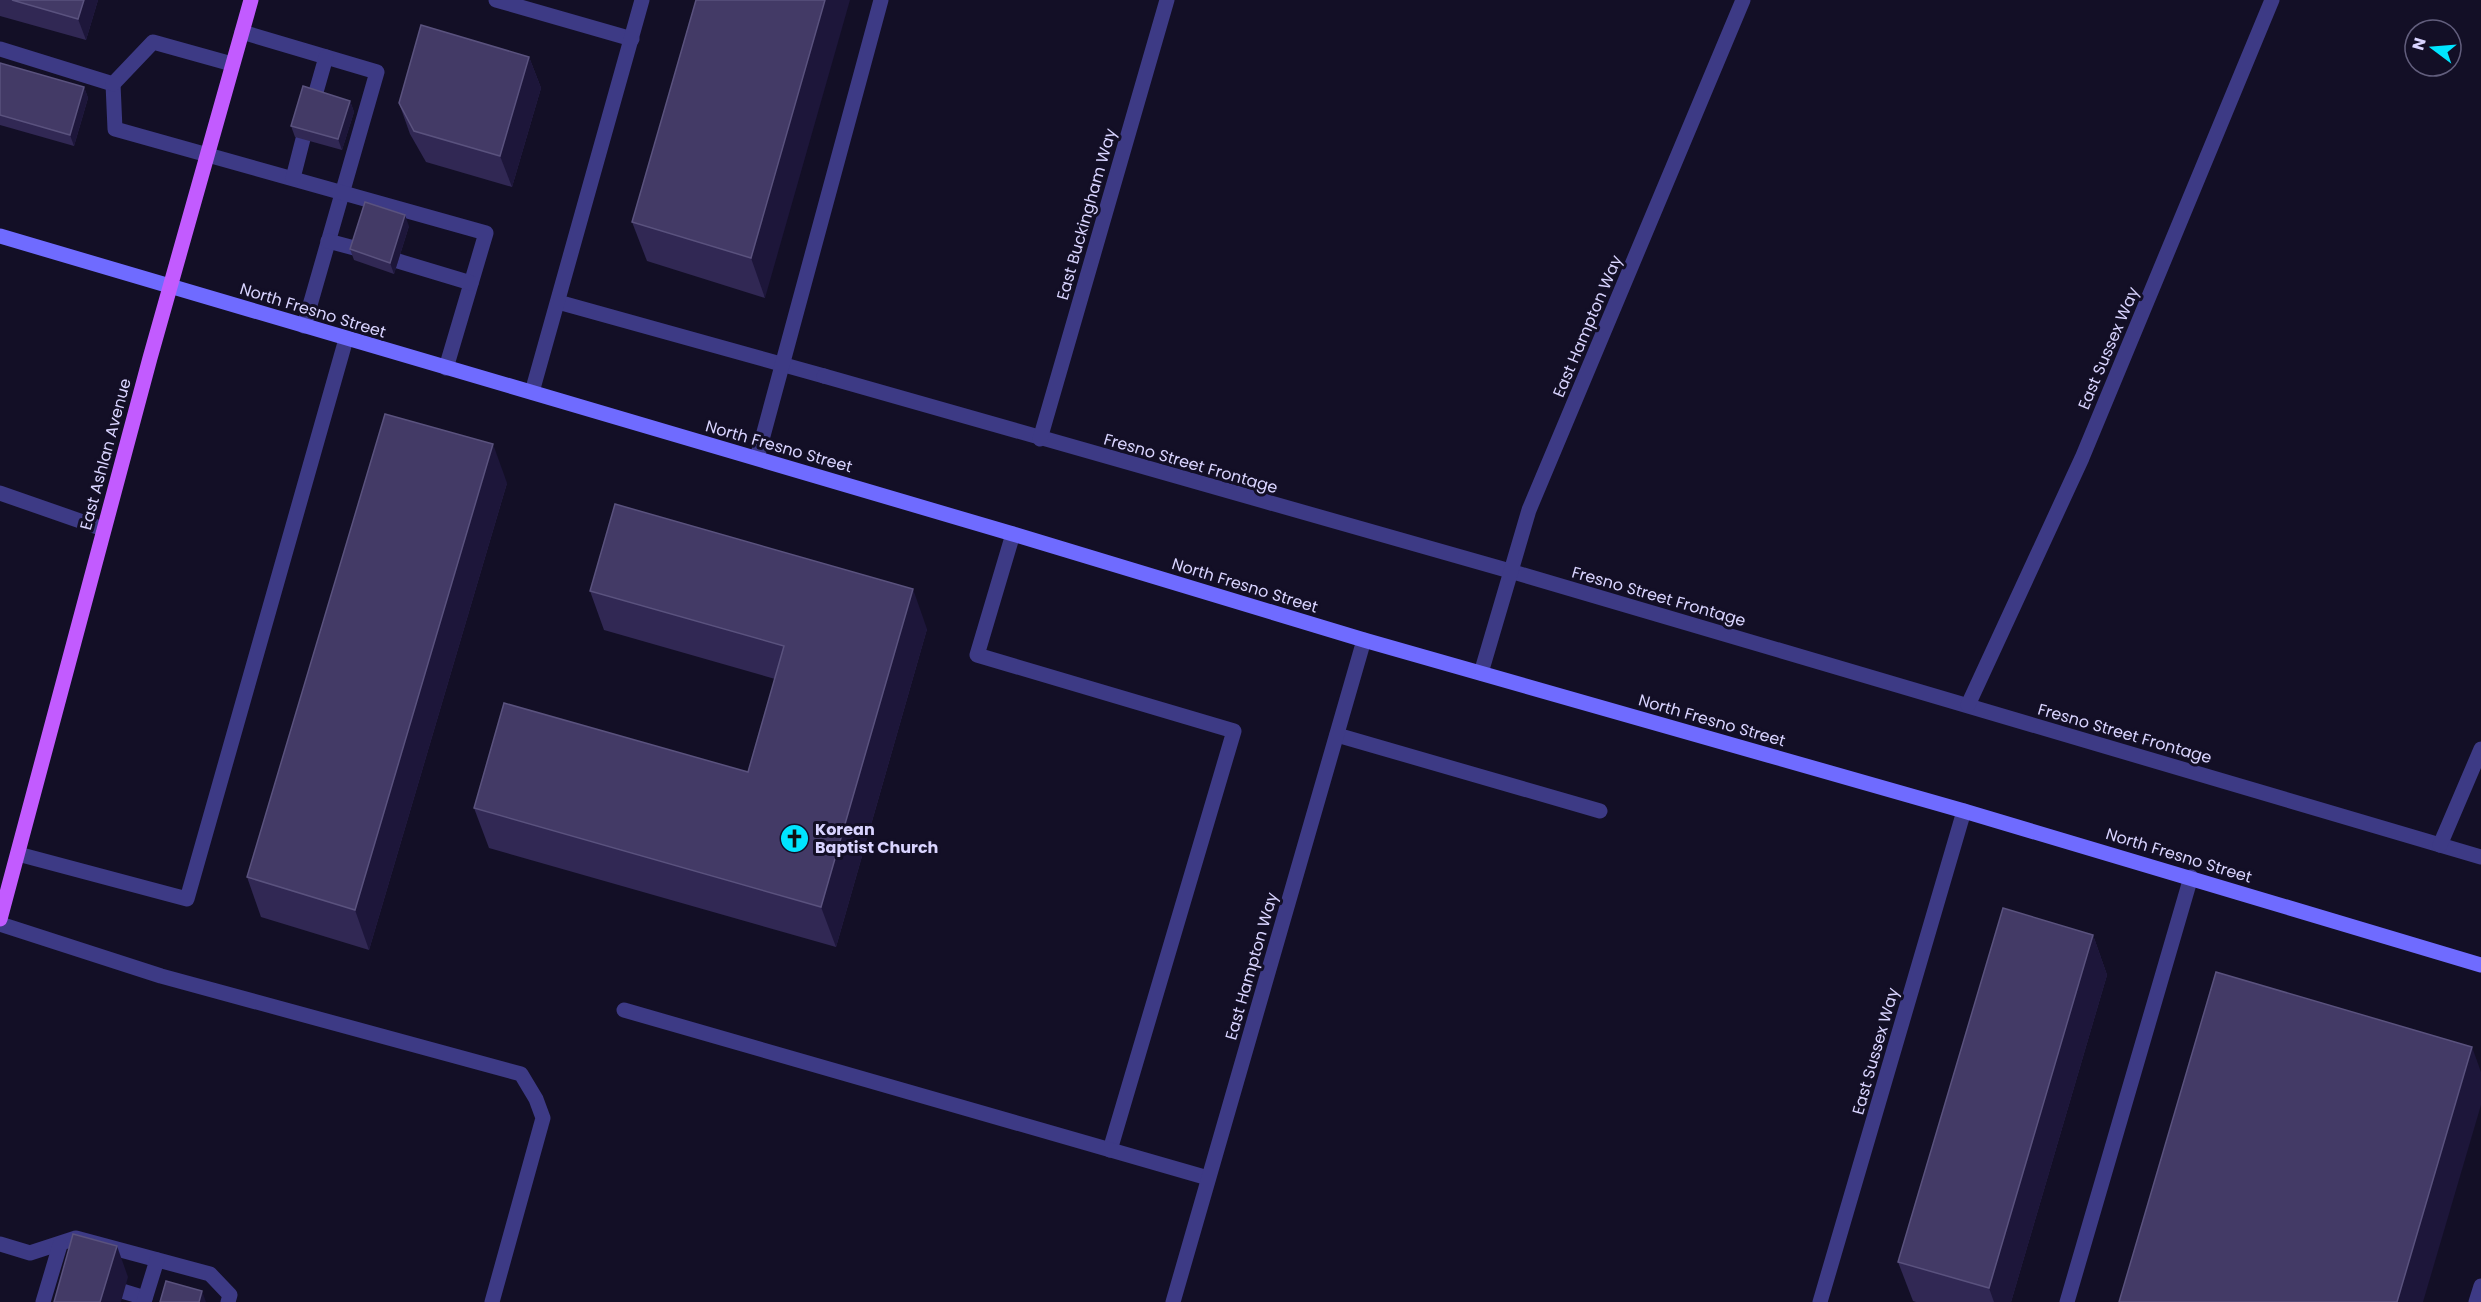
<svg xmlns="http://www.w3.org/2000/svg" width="2481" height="1302" font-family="Poppins,sans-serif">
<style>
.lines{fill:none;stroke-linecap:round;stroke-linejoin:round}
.service{stroke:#3d3a85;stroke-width:15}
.minor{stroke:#3d3a85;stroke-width:15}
.secondary{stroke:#6f6bff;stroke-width:15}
.primary{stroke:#c25bff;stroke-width:15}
.wall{fill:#312854}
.shaded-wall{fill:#1d163a}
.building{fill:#433a66;stroke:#5a527e;stroke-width:1.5}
.labels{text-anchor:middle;stroke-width:6;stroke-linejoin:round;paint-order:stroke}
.street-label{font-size:16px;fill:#d9d4ff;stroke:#130f26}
.poi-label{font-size:16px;font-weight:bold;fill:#d9d4ff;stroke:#130f26;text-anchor:start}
</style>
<rect width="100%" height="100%" fill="#130f26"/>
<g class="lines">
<g class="service">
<polyline points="496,0 632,39"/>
<polyline points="242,32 377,72 304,326"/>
<polyline points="0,49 113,84 115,129 486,233 446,368"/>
<polyline points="113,84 153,42 232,64"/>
<polyline points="314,99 326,57"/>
<polyline points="293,178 303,139"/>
<polyline points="328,241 358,249"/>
<polyline points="398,261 471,283"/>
<polyline points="558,302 824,376"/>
<polyline points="532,392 642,0"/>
<polyline points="757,458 881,0"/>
<polyline points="0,493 103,529"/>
<polyline points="1013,534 977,655 1234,731 1110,1150"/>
<polyline points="1337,735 1600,811"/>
<polyline points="18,854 187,899 346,339"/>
<polyline points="0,924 161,976 521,1074 536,1099 543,1118 492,1302"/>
<polyline points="624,1010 1208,1178"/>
<polyline points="0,1244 30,1253 76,1238 210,1274 230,1295 228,1302"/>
<polyline points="122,1291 145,1298"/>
<polyline points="43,1302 60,1245"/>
<polyline points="144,1302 157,1260"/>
<polyline points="2067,1302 2191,877"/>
<polyline points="2476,1302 2481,1286"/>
</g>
<g class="minor">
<polyline points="824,376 1510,571 2481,857"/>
<polyline points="1040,439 1167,0"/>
<polyline points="1481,673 1529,510 1743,0"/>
<polyline points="1968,705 2082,458 2272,0"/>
<polyline points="2440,845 2481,749"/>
<polyline points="1173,1302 1364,640"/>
<polyline points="1820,1302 1964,811"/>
</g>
<polyline class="secondary" points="0,236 1013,534 1364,640 1964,811 2481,965"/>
<polyline class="primary" points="0,919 150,358 251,0"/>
</g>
<g class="wall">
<polygon points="0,0 98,0 86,40 0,16"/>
<polygon points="696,0 765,298 647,261 632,222"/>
<polygon points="529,57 541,88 512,187 426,162 410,134 399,103"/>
<polygon points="0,63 84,87 88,98 74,146 0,125"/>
<polygon points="350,101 354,112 342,150 295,137 291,126"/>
<polygon points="409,226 394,274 354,260 350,249"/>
<polygon points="507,483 369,950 261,917 247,877"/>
<polygon points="590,591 927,629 836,947 489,848 474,808 748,772 775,679 604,630"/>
<polygon points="2093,935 2107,975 2011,1302 1916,1302 1913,1301 1898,1262"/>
</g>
<g class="shaded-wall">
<polygon points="84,0 98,0 86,40 78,19"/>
<polygon points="825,0 850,0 765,298 751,258"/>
<polygon points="529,57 541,88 512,187 500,156"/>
<polygon points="84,87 88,98 74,146 70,135"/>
<polygon points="350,101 354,112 342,150 338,139"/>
<polygon points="405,215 409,226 394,274 390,263"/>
<polygon points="493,444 507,483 369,950 355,910"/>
<polygon points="913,589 927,629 836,947 821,907"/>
<polygon points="2093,935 2107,975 2011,1302 1994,1302 1989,1288"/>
<polygon points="2472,1047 2481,1072 2481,1105 2423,1302 2397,1302"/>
<polygon points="117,1246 128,1277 121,1302 100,1302"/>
<polygon points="202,1291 206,1302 199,1302"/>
</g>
<g class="building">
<polygon points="12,0 84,0 78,19"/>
<polygon points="696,0 825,0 751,258 632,222"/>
<polygon points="421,25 529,57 500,156 414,131 399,103"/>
<polygon points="0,63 84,87 70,135 0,115"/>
<polygon points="303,86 350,101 338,139 291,126"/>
<polygon points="365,202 405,215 390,263 350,249"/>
<polygon points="385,414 493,444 355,910 247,877"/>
<polygon points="615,504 913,589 821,907 474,808 504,703 748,772 784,646 590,591"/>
<polygon points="2003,908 2093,935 1989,1288 1898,1262"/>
<polygon points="2216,972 2472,1047 2397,1302 2119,1302"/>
<polygon points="73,1234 117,1246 100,1302 54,1302"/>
<polygon points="166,1281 202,1291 199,1302 160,1302"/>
</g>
<defs>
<symbol id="church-disc" viewBox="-11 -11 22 22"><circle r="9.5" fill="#00e5ff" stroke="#130f26"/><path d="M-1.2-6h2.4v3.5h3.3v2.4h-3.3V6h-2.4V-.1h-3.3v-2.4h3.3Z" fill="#111"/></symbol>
</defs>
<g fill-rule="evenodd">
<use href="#church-disc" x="778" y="822" width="33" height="33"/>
</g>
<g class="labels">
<g class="street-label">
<text transform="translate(1086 214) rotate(-74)" y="6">East Buckingham Way</text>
<text transform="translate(313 310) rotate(17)" y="6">North Fresno Street</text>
<text transform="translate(1587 326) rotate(-67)" y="6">East Hampton Way</text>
<text transform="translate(2108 348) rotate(-67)" y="6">East Sussex Way</text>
<text transform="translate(779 446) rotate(16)" y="6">North Fresno Street</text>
<text transform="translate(105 454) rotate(-75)" y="6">East Ashlan Avenue</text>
<text transform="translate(1191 463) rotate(16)" y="6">Fresno Street Frontage</text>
<text transform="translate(1245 585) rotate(17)" y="6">North Fresno Street</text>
<text transform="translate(1659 596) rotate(16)" y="6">Fresno Street Frontage</text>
<text transform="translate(1712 720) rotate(16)" y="6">North Fresno Street</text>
<text transform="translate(2125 733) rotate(16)" y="6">Fresno Street Frontage</text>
<text transform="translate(2179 855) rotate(17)" y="6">North Fresno Street</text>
<text transform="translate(1251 966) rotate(-74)" y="6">East Hampton Way</text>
<text transform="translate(1875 1051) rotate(-74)" y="6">East Sussex Way</text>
</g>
<g class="poi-label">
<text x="815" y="835">Korean<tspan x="815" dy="18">Baptist Church</tspan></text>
</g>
</g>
<g transform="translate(2433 48) rotate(286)"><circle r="28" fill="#130f26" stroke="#625e7d" stroke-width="1.5"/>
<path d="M0-4.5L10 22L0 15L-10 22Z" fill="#00e5ff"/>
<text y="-9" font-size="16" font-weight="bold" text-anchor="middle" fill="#d9d4ff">N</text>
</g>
</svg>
